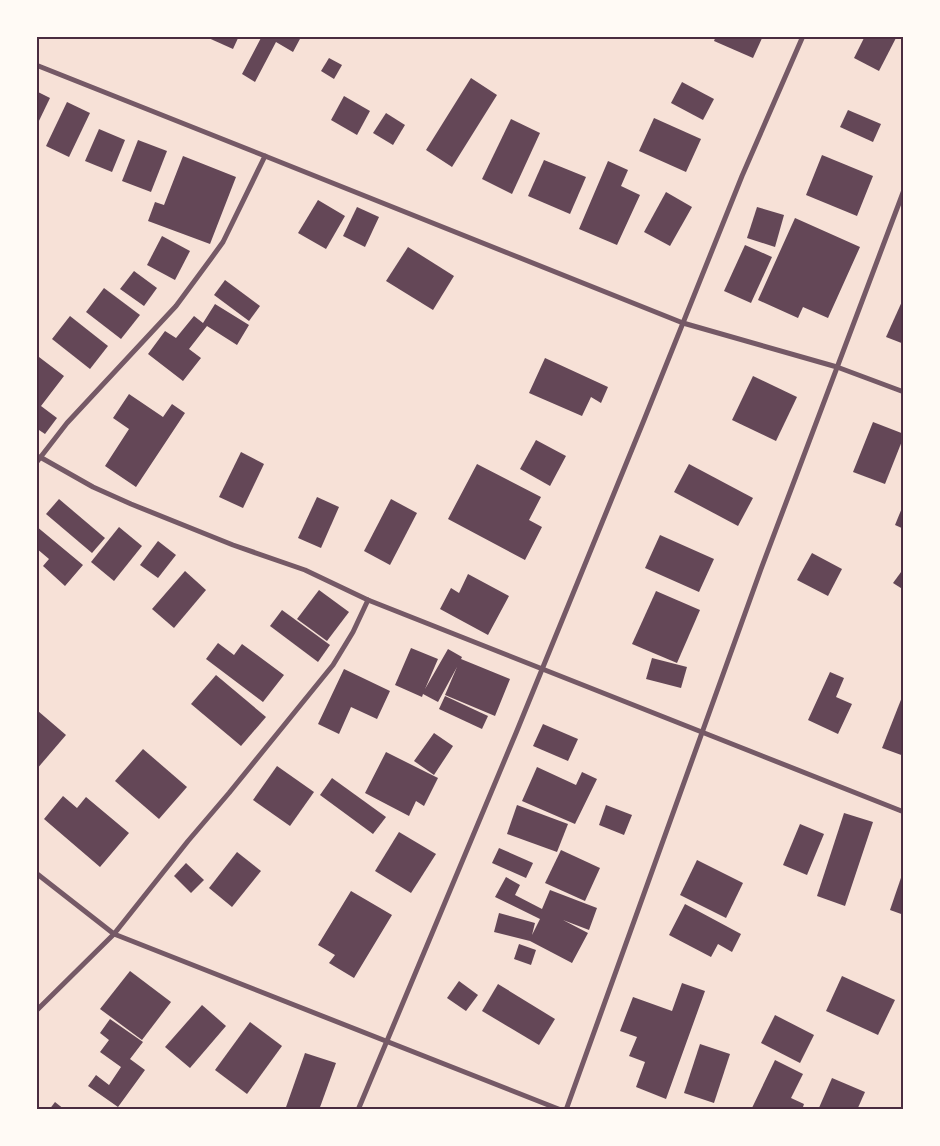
<svg xmlns="http://www.w3.org/2000/svg" width="940" height="1146" font-family="Arial,sans-serif">
<style>
.building{fill:#644757}
.lines{fill:none;stroke-linecap:round;stroke-linejoin:round}
.minor{stroke:#755966;stroke-width:5}
.neatline{fill:none;stroke:#4a2c40;stroke-width:2}
</style>
<rect width="100%" height="100%" fill="#f7e1d7"/>
<g class="building">
<polygon points="204,36 239,36 233,49"/>
<polygon points="262,36 298,36 301,37 293,52 276,42 255,82 242,74"/>
<polygon points="716,36 763,36 753,58 714,41"/>
<polygon points="865,36 897,36 879,71 854,58"/>
<polygon points="329,58 342,65 334,79 321,71"/>
<polygon points="471,78 497,95 452,167 426,150"/>
<polygon points="682,82 714,99 703,120 671,103"/>
<polygon points="36,91 50,98 36,127"/>
<polygon points="344,96 370,111 357,135 331,120"/>
<polygon points="67,102 90,113 69,157 46,146"/>
<polygon points="848,110 881,124 873,142 840,127"/>
<polygon points="386,113 405,125 393,145 373,133"/>
<polygon points="654,118 701,139 686,172 639,151"/>
<polygon points="511,119 540,133 512,194 482,179"/>
<polygon points="99,129 125,140 112,172 85,161"/>
<polygon points="138,140 167,151 151,192 122,181"/>
<polygon points="822,155 873,176 857,216 806,195"/>
<polygon points="183,156 236,177 210,244 148,221 155,202 164,205"/>
<polygon points="544,160 586,177 570,214 528,196"/>
<polygon points="608,161 628,170 621,186 640,195 617,245 579,229"/>
<polygon points="666,192 692,207 670,246 644,232"/>
<polygon points="318,200 345,216 326,249 298,233"/>
<polygon points="357,207 379,217 365,247 343,236"/>
<polygon points="757,207 784,215 775,247 747,238"/>
<polygon points="795,218 860,247 828,318 803,307 798,318 758,300"/>
<polygon points="162,236 190,251 175,280 147,265"/>
<polygon points="745,245 772,257 751,303 724,291"/>
<polygon points="408,247 454,276 433,310 386,281"/>
<polygon points="134,271 157,288 144,306 120,289"/>
<polygon points="225,280 260,306 249,321 214,295"/>
<polygon points="104,288 140,315 121,339 86,312"/>
<polygon points="904,297 904,344 886,337"/>
<polygon points="215,304 249,325 237,345 207,326 189,349 201,358 183,381 148,354 165,331 176,338 194,316 203,323"/>
<polygon points="70,316 108,346 90,369 52,339"/>
<polygon points="39,357 64,376 41,406 57,418 45,434 36,428 36,361"/>
<polygon points="545,358 608,387 601,403 591,397 582,416 529,393"/>
<polygon points="753,376 797,397 776,441 732,420"/>
<polygon points="129,394 163,417 172,404 185,413 136,487 105,466 129,429 113,418"/>
<polygon points="873,422 904,434 904,436 885,484 853,472"/>
<polygon points="536,440 566,456 550,486 520,469"/>
<polygon points="241,452 264,464 243,508 219,497"/>
<polygon points="477,464 541,497 529,520 542,527 525,560 448,519"/>
<polygon points="689,464 753,498 738,526 674,492"/>
<polygon points="317,497 339,507 321,548 298,538"/>
<polygon points="59,499 105,538 92,553 46,514"/>
<polygon points="391,499 417,513 390,565 364,551"/>
<polygon points="904,503 904,529 895,525"/>
<polygon points="36,526 83,565 65,586 43,566 49,559 36,548"/>
<polygon points="119,527 142,546 114,581 91,562"/>
<polygon points="660,535 714,559 699,592 645,568"/>
<polygon points="158,541 176,555 158,578 140,565"/>
<polygon points="812,553 842,569 828,596 797,580"/>
<polygon points="904,568 904,590 893,583"/>
<polygon points="185,571 206,590 174,628 152,609"/>
<polygon points="468,574 509,596 488,635 440,609 451,588 459,593"/>
<polygon points="319,590 349,612 327,641 297,619"/>
<polygon points="656,591 700,610 677,663 632,644"/>
<polygon points="282,610 330,645 318,662 270,626"/>
<polygon points="218,643 234,655 242,644 284,675 263,702 206,659"/>
<polygon points="411,648 438,659 425,689 448,649 462,657 461,659 510,679 495,716 445,695 457,667 438,702 423,694 422,697 395,685"/>
<polygon points="652,658 687,667 681,688 646,679"/>
<polygon points="344,669 390,691 377,719 351,707 339,734 318,724"/>
<polygon points="830,672 844,678 836,697 852,704 838,734 808,720"/>
<polygon points="216,675 266,717 241,746 191,704"/>
<polygon points="904,692 904,756 882,748"/>
<polygon points="445,696 488,716 482,729 439,709"/>
<polygon points="38,711 66,735 36,770 36,714"/>
<polygon points="543,724 578,739 568,761 533,746"/>
<polygon points="434,733 453,746 434,775 414,761"/>
<polygon points="143,749 187,787 159,819 115,781"/>
<polygon points="386,752 438,778 424,806 416,801 409,816 365,793"/>
<polygon points="277,766 314,792 290,826 253,800"/>
<polygon points="537,767 576,785 582,772 597,779 575,824 522,801"/>
<polygon points="332,778 386,817 373,834 320,795"/>
<polygon points="63,796 77,808 86,797 129,833 100,867 44,819"/>
<polygon points="517,805 568,824 557,852 507,834"/>
<polygon points="606,805 632,815 624,835 599,825"/>
<polygon points="844,813 873,822 845,906 817,896"/>
<polygon points="800,824 824,834 807,875 783,865"/>
<polygon points="399,832 436,854 411,893 375,871"/>
<polygon points="499,848 533,863 526,878 492,863"/>
<polygon points="561,850 600,868 585,901 545,883"/>
<polygon points="237,852 261,871 232,907 209,888"/>
<polygon points="697,860 743,883 726,918 680,895"/>
<polygon points="186,863 204,880 191,893 174,876"/>
<polygon points="904,869 904,915 890,910"/>
<polygon points="506,877 520,885 515,895 542,909 550,890 597,908 589,930 563,920 588,933 572,963 530,941 494,932 499,913 535,923 532,935 540,919 495,897"/>
<polygon points="351,891 392,915 354,978 329,963 335,955 318,945"/>
<polygon points="685,904 741,934 732,952 718,944 711,957 669,935"/>
<polygon points="519,944 536,950 531,965 514,959"/>
<polygon points="130,971 171,1002 142,1040 100,1009"/>
<polygon points="842,976 895,1000 878,1035 826,1011"/>
<polygon points="459,981 478,995 466,1011 447,998"/>
<polygon points="682,983 705,991 666,1099 636,1087 645,1062 629,1056 637,1037 620,1031 633,997 672,1011"/>
<polygon points="498,984 555,1019 539,1045 482,1011"/>
<polygon points="202,1005 226,1026 190,1068 165,1047"/>
<polygon points="775,1015 814,1035 800,1063 761,1043"/>
<polygon points="110,1019 143,1042 130,1059 145,1070 118,1107 88,1086 96,1075 109,1085 121,1067 100,1052 109,1040 100,1033"/>
<polygon points="250,1022 282,1046 247,1094 215,1070"/>
<polygon points="700,1044 730,1054 714,1103 684,1093"/>
<polygon points="305,1053 336,1063 319,1110 285,1110"/>
<polygon points="775,1060 803,1074 791,1098 804,1104 802,1110 751,1110"/>
<polygon points="832,1078 865,1092 857,1110 818,1110"/>
<polygon points="55,1102 65,1110 49,1110"/>
</g>
<g class="lines">
<g class="minor">
<polyline points="36,65 265,156 683,323 837,367 904,392"/>
<polyline points="40,457 93,487 131,504 233,545 305,570 368,600 904,812"/>
<polyline points="36,463 67,423 176,306 210,260 223,242 265,156"/>
<polyline points="36,873 114,934 561,1110"/>
<polyline points="36,1011 114,934 188,841 229,793 333,665 353,632 368,600"/>
<polyline points="358,1110 516,733 644,420 742,176 803,36"/>
<polyline points="566,1110 761,569 904,190"/>
</g>
</g>
<rect width="940" height="1146" fill="none" stroke="#fffaf5" stroke-width="75"/>
<rect x="38" y="38" width="864" height="1070" class="neatline"/>
</svg>
